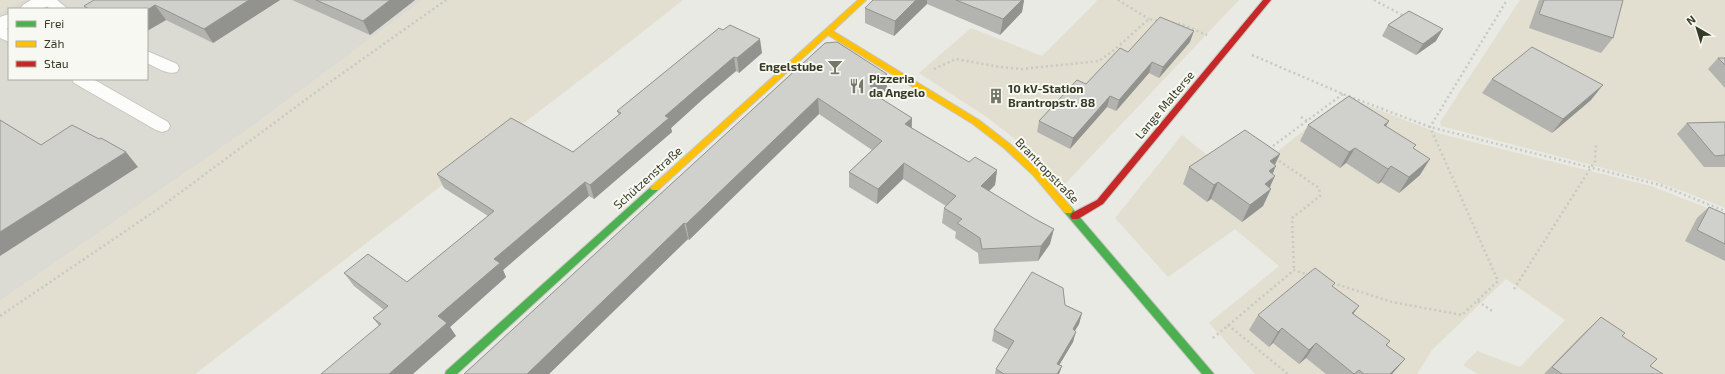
<svg xmlns="http://www.w3.org/2000/svg" width="1725" height="374" font-family="'Exo 2',sans-serif">
<style>
.built{fill:#dbdbd3;fill-rule:evenodd}
.green{fill:#e2ded0}
.lines{fill:none;stroke-linecap:round;stroke-linejoin:round}
.lane-casing{stroke:#c6c7c2;stroke-width:2}
.street-casing{stroke:#c6c7c2;stroke-width:2}
.fast-casing{stroke:#c6c7c1;stroke-width:2}
.slow-casing{stroke:#c6c7c1;stroke-width:2}
.jam-casing{stroke:#c6c7c1;stroke-width:2}
.path{stroke:#c7cac2;stroke-width:2.5;stroke-dasharray:2 3;stroke-linecap:butt}
.lane{fill:#fcfcfb;fill-rule:evenodd}
.street{fill:#fcfcfb;fill-rule:evenodd}
.fast{fill:#4caf50;fill-rule:evenodd}
.slow{fill:#ffc107;fill-rule:evenodd}
.jam{fill:#c62828;fill-rule:evenodd}
.wall{fill:#b3b4af}
.shaded-wall{fill:#92928f}
.building{fill:#d0d1cc;stroke:#92928f}
.labels{text-anchor:middle;stroke-width:4;stroke-linejoin:round;paint-order:stroke}
.poi-label{font-size:12px;font-weight:bold;fill:#353b24;stroke:#f8f8f3;text-anchor:start}
.street-label{font-size:12px;fill:#353b24;stroke:#f8f8f3}
</style>
<rect width="100%" height="100%" fill="#eaeae5"/>
<path class="built" d="M24,0H423L253,126L0,301V13ZM9,9H147V79H9Z"/>
<g class="green">
<polygon points="0,0 24,0 0,13"/>
<polygon points="423,0 683,0 626,45 195,374 0,374 0,301 253,126"/>
<polygon points="1096,0 1239,0 1063,186 1029,150 988,118 919,73 971,28 1042,56 1097,1"/>
<polygon points="1520,0 1725,0 1725,208 1688,193 1653,181 1441,126 1440,122"/>
<polygon points="1346,97 1441,134 1651,186 1725,215 1725,374 1478,374 1463,365 1477,351 1520,367 1565,320 1506,279 1432,350 1417,374 1255,374 1209,323 1279,266 1235,229 1168,277 1115,218 1182,135 1211,158 1269,158"/>
</g>
<g class="lines">
<defs>
<g id="lane">
<polygon points="40,0 57,0 68,9 50,9"/>
<polygon points="0,26 9,30 9,42 0,38"/>
<path d="M147,51L177,64L179,68L177,72C166,75 156,67 147,63Z"/>
<polygon points="72,79 93,79 168,122 170,126 168,130 162,132 156,130 74,83"/>
</g>
<g id="street">
<path d="M31,0H54C46,12 32,9 20,9L23,5Z"/>
<polygon points="9,14 9,28 0,31 0,17"/>
</g>
<g id="fast">
<polygon points="655,185 660,188 658,190 457,374 445,374 446,371 652,186"/>
<polygon points="1068,206 1071,207 1214,374 1202,374 1065,213 1063,210 1065,207"/>
</g>
<polygon id="slow" points="858,0 866,0 833,31 979,120 1010,144 1039,171 1071,207 1073,210 1071,213 1065,213 1033,175 1004,148 973,124 828,35 658,190 652,190 650,188 652,186"/>
<polygon id="jam" points="1263,0 1271,0 1103,204 1078,219 1072,219 1070,216 1072,213 1097,200"/>
</defs>
<use href="#lane" class="lane-casing"/>
<use href="#street" class="street-casing"/>
<use href="#fast" class="fast-casing"/>
<use href="#slow" class="slow-casing"/>
<use href="#jam" class="jam-casing"/>
<g class="path">
<polyline points="1118,0 1149,19"/>
<polyline points="1374,0 1404,16"/>
<polyline points="1173,23 1181,24 1207,35"/>
<polyline points="1252,55 1343,94 1430,127 1660,185 1725,211"/>
<polyline points="934,69 956,59 1000,67 1022,69 1099,61 1114,50 1149,19 1160,21"/>
<polyline points="1301,117 1307,121"/>
<polyline points="1269,149 1343,94"/>
<polyline points="1275,158 1319,188 1320,196 1292,218 1294,270"/>
<polyline points="1333,283 1392,302 1462,315 1498,281 1430,127 1507,0"/>
<polyline points="1514,289 1595,161 1596,143"/>
<polyline points="1478,301 1492,311"/>
<polyline points="0,316 158,209 316,92 446,0"/>
<polyline points="1228,325 1288,374"/>
<polyline points="1213,338 1294,270 1309,275"/>
</g>
<use href="#lane" class="lane"/>
<use href="#street" class="street"/>
<use href="#fast" class="fast"/>
<use href="#slow" class="slow"/>
<use href="#jam" class="jam"/>
</g>
<g class="wall">
<polygon points="280,0 213,43 166,20 147,31 147,9 86,9 84,6"/>
<polygon points="292,0 415,0 370,35"/>
<polygon points="873,0 1024,0 1022,12 1000,35 927,4 894,36 865,23 865,8"/>
<polygon points="1539,0 1623,0 1613,38 1601,53 1529,28"/>
<polygon points="1388,25 1436,41 1416,55 1382,36"/>
<polygon points="719,28 762,53 739,73 736,71 703,99 671,128 672,132 594,199 589,196 503,270 506,277 450,327 456,336 379,326 373,318 384,310 354,286 344,273 407,282 488,216 444,188 437,174 573,152 619,115 617,111"/>
<polygon points="1190,42 1159,78 1149,73 1116,111 1107,107 1070,149 1037,132 1039,121 1128,52"/>
<polygon points="825,43 887,74 887,90 878,97 912,118 912,128 969,162 997,170 995,185 989,191 1050,244 1038,261 979,264 978,253 955,238 956,232 942,223 944,208 946,206 903,179 877,204 849,187 849,172 872,150 819,114 689,240 688,239 549,374 464,374"/>
<polygon points="1718,58 1725,58 1725,88 1708,69"/>
<polygon points="1492,79 1591,100 1552,133 1482,93"/>
<polygon points="1725,122 1725,167 1704,167 1677,134 1687,123"/>
<polygon points="1308,125 1386,126 1414,149 1420,175 1399,193 1381,182 1378,184 1346,163 1340,168 1300,141"/>
<polygon points="1280,154 1275,165 1270,188 1263,206 1242,222 1211,199 1207,202 1183,184 1189,167"/>
<polygon points="1709,207 1725,214 1725,261 1685,241 1697,218"/>
<polygon points="1333,287 1354,314 1390,341 1387,345 1405,359 1392,374 1326,374 1306,358 1299,364 1273,343 1269,347 1249,330 1258,315"/>
<polygon points="1065,305 1082,313 1079,324 1075,331 1073,342 1059,365 1062,366 1059,374 995,374 996,369 1009,350 992,341 994,330"/>
<polygon points="1601,317 1622,336 1650,366 1663,374 1544,374 1585,332"/>
</g>
<g class="shaded-wall">
<polygon points="249,0 280,0 213,43 204,29"/>
<polygon points="390,0 415,0 370,35 363,21"/>
<polygon points="916,0 927,0 927,4 894,36 895,21"/>
<polygon points="1017,0 1024,0 1022,12 1000,35 1003,19"/>
<polygon points="155,5 166,20 147,31 147,10"/>
<polygon points="1443,29 1436,41 1416,55 1423,44"/>
<polygon points="1194,31 1190,42 1159,78 1163,67"/>
<polygon points="760,39 762,53 739,73 737,58"/>
<polygon points="734,57 736,71 703,99 671,128 672,132 594,199 590,185 665,116 701,85"/>
<polygon points="1152,62 1149,73 1116,111 1119,100"/>
<polygon points="887,74 887,90 878,96 878,107 870,86"/>
<polygon points="1603,85 1591,100 1552,133 1563,119"/>
<polygon points="1110,96 1107,107 1070,149 1073,138"/>
<polygon points="818,98 819,114 689,240 686,224"/>
<polygon points="912,118 911,134 905,124"/>
<polygon points="1389,121 1380,137 1384,125"/>
<polygon points="1355,148 1346,163 1340,168 1349,152"/>
<polygon points="126,152 138,167 0,256 0,232"/>
<polygon points="1280,154 1273,168 1276,166 1269,181 1275,176 1268,191 1271,189 1263,206 1242,222 1270,161"/>
<polygon points="1430,159 1420,175 1399,193 1409,177"/>
<polygon points="904,163 903,179 877,204 878,189"/>
<polygon points="1391,166 1381,182 1378,184 1388,169"/>
<polygon points="997,170 995,185 979,201 981,186"/>
<polygon points="585,182 589,196 503,270 506,277 450,327 456,336 413,374 389,374 438,316 494,259"/>
<polygon points="1218,182 1211,199 1207,202 1214,185"/>
<polygon points="684,223 688,239 549,374 527,374"/>
<polygon points="1054,229 1050,244 1038,261 1041,246"/>
<polygon points="1359,306 1348,321 1352,313"/>
<polygon points="1082,313 1079,324 1069,340 1073,329"/>
<polygon points="1282,328 1273,343 1269,347 1278,332"/>
<polygon points="1076,332 1073,342 1054,374 1057,364"/>
<polygon points="1316,343 1306,358 1299,364 1309,350"/>
<polygon points="1405,359 1392,374 1390,374"/>
<polygon points="1062,366 1059,374 1057,374"/>
</g>
<g class="building">
<polygon points="94,0 249,0 204,29 155,5 147,10 147,9 89,9 84,6"/>
<polygon points="316,0 390,0 363,21"/>
<polygon points="873,0 916,0 895,21 865,8"/>
<polygon points="956,0 1022,0 1003,19"/>
<polygon points="1544,0 1623,0 1613,38 1539,14"/>
<polygon points="1409,11 1443,29 1423,44 1388,25"/>
<polygon points="1160,17 1194,31 1163,67 1152,62 1119,100 1110,96 1073,138 1039,121 1077,80 1086,84 1120,48 1128,52"/>
<polygon points="730,25 760,39 737,58 734,57 701,85 665,116 669,118 590,185 585,182 494,259 500,263 438,316 447,323 389,374 321,374 381,324 373,318 388,306 344,273 368,254 407,282 494,211 437,174 511,118 573,152 621,113 617,111 719,28 723,30"/>
<polygon points="837,42 887,74 870,86 878,91 874,94 912,118 905,124 969,162 975,157 997,170 981,186 1035,219 1054,229 1041,246 982,249 980,238 957,223 962,219 944,208 956,196 904,163 878,189 849,172 882,141 818,98 686,224 684,223 527,374 464,374 825,43"/>
<polygon points="1532,47 1603,85 1563,119 1492,79"/>
<polygon points="1718,58 1725,58 1725,65"/>
<polygon points="1349,96 1389,121 1384,125 1416,145 1413,148 1430,159 1409,177 1391,166 1388,169 1355,148 1349,152 1308,125"/>
<polygon points="0,120 41,145 72,125 99,139 101,138 126,152 0,232"/>
<polygon points="1725,122 1725,155 1715,156 1687,123"/>
<polygon points="1245,130 1280,154 1270,161 1276,166 1269,171 1275,176 1265,184 1271,189 1250,205 1218,182 1214,185 1189,167"/>
<polygon points="1709,207 1725,214 1725,244 1697,230"/>
<polygon points="1315,268 1335,283 1332,286 1359,306 1352,313 1390,341 1386,345 1405,359 1390,374 1364,374 1359,370 1354,374 1316,343 1309,350 1282,328 1278,332 1258,315"/>
<polygon points="1032,272 1063,288 1065,305 1082,313 1073,329 1076,332 1057,364 1062,366 1057,374 1004,374 996,369 1014,341 994,330"/>
<polygon points="1601,317 1625,333 1622,336 1657,359 1650,366 1663,374 1562,374 1552,367"/>
</g>
<defs>
<symbol id="bar-bare" viewBox="-9 -9 18 18"><path d="M-6-5H6L.8 .8V4.5H3.5V6h-7V4.5H-.8V.8Z" fill="#747868" stroke="#f8f8f3" stroke-width="2.5" paint-order="stroke"/></symbol>
<symbol id="restaurant-bare" viewBox="-9 -9 18 18"><path d="M-5-6h1v4h1v-4h1v4h1v-4h1v5L-1.5 .5V6h-2V.5L-5-1ZM5-6V6H3V1.5H1.5Q1.5-4 5-6Z" fill="#747868" stroke="#f8f8f3" stroke-width="2.5" paint-order="stroke"/></symbol>
<symbol id="building-bare" viewBox="-9 -9 18 18"><path d="M-4-6H4V6H1V3H-1V6H-4ZM-2.5-4.3h1.7v1.8h-1.7ZM.8-4.3h1.7v1.8H.8ZM-2.5-1h1.7V.8h-1.7ZM.8-1h1.7V.8H.8Z" fill="#747868" stroke="#f8f8f3" stroke-width="2.5" paint-order="stroke"/></symbol>
</defs>
<g fill-rule="evenodd">
<use href="#bar-bare" x="824" y="56" width="22" height="22"/>
<use href="#restaurant-bare" x="846" y="75" width="22" height="22"/>
<use href="#building-bare" x="985" y="85" width="22" height="22"/>
</g>
<g class="labels">
<g class="poi-label">
<text x="823" y="71" text-anchor="end">Engelstube</text>
<text x="869" y="83">Pizzeria<tspan x="869" dy="14">da Angelo</tspan></text>
<text x="1008" y="93">10 kV-Station<tspan x="1008" dy="14">Brantropstr. 88</tspan></text>
</g>
<g class="street-label">
<text transform="translate(1165 105) rotate(-50)" y="4">Lange Malterse</text>
<text transform="translate(1047 171) rotate(46)" y="4">Brantropstraße</text>
<text transform="translate(648 178) rotate(-42)" y="4">Schützenstraße</text>
</g>
</g>
<rect x="8" y="8" width="140" height="72" fill="#f8f8f3" stroke="#aaaca0"/>
<rect x="16" y="21" width="20" height="6" fill="#4caf50" stroke="#aaaca0"/>
<text x="44" y="28" font-size="12" fill="#353b24">Frei</text>
<rect x="16" y="41" width="20" height="6" fill="#ffc107" stroke="#aaaca0"/>
<text x="44" y="48" font-size="12" fill="#353b24">Zäh</text>
<rect x="16" y="61" width="20" height="6" fill="#c62828" stroke="#aaaca0"/>
<text x="44" y="68" font-size="12" fill="#353b24">Stau</text>
<g transform="translate(1697 28) rotate(322)" stroke="#f8f8f3" stroke-width="3" paint-order="stroke">
<path d="M0-3L7 15L0 10L-7 15Z" fill="#353b24"/>
<text y="-6" font-size="11" font-weight="bold" text-anchor="middle" fill="#353b24">N</text>
</g>
</svg>
